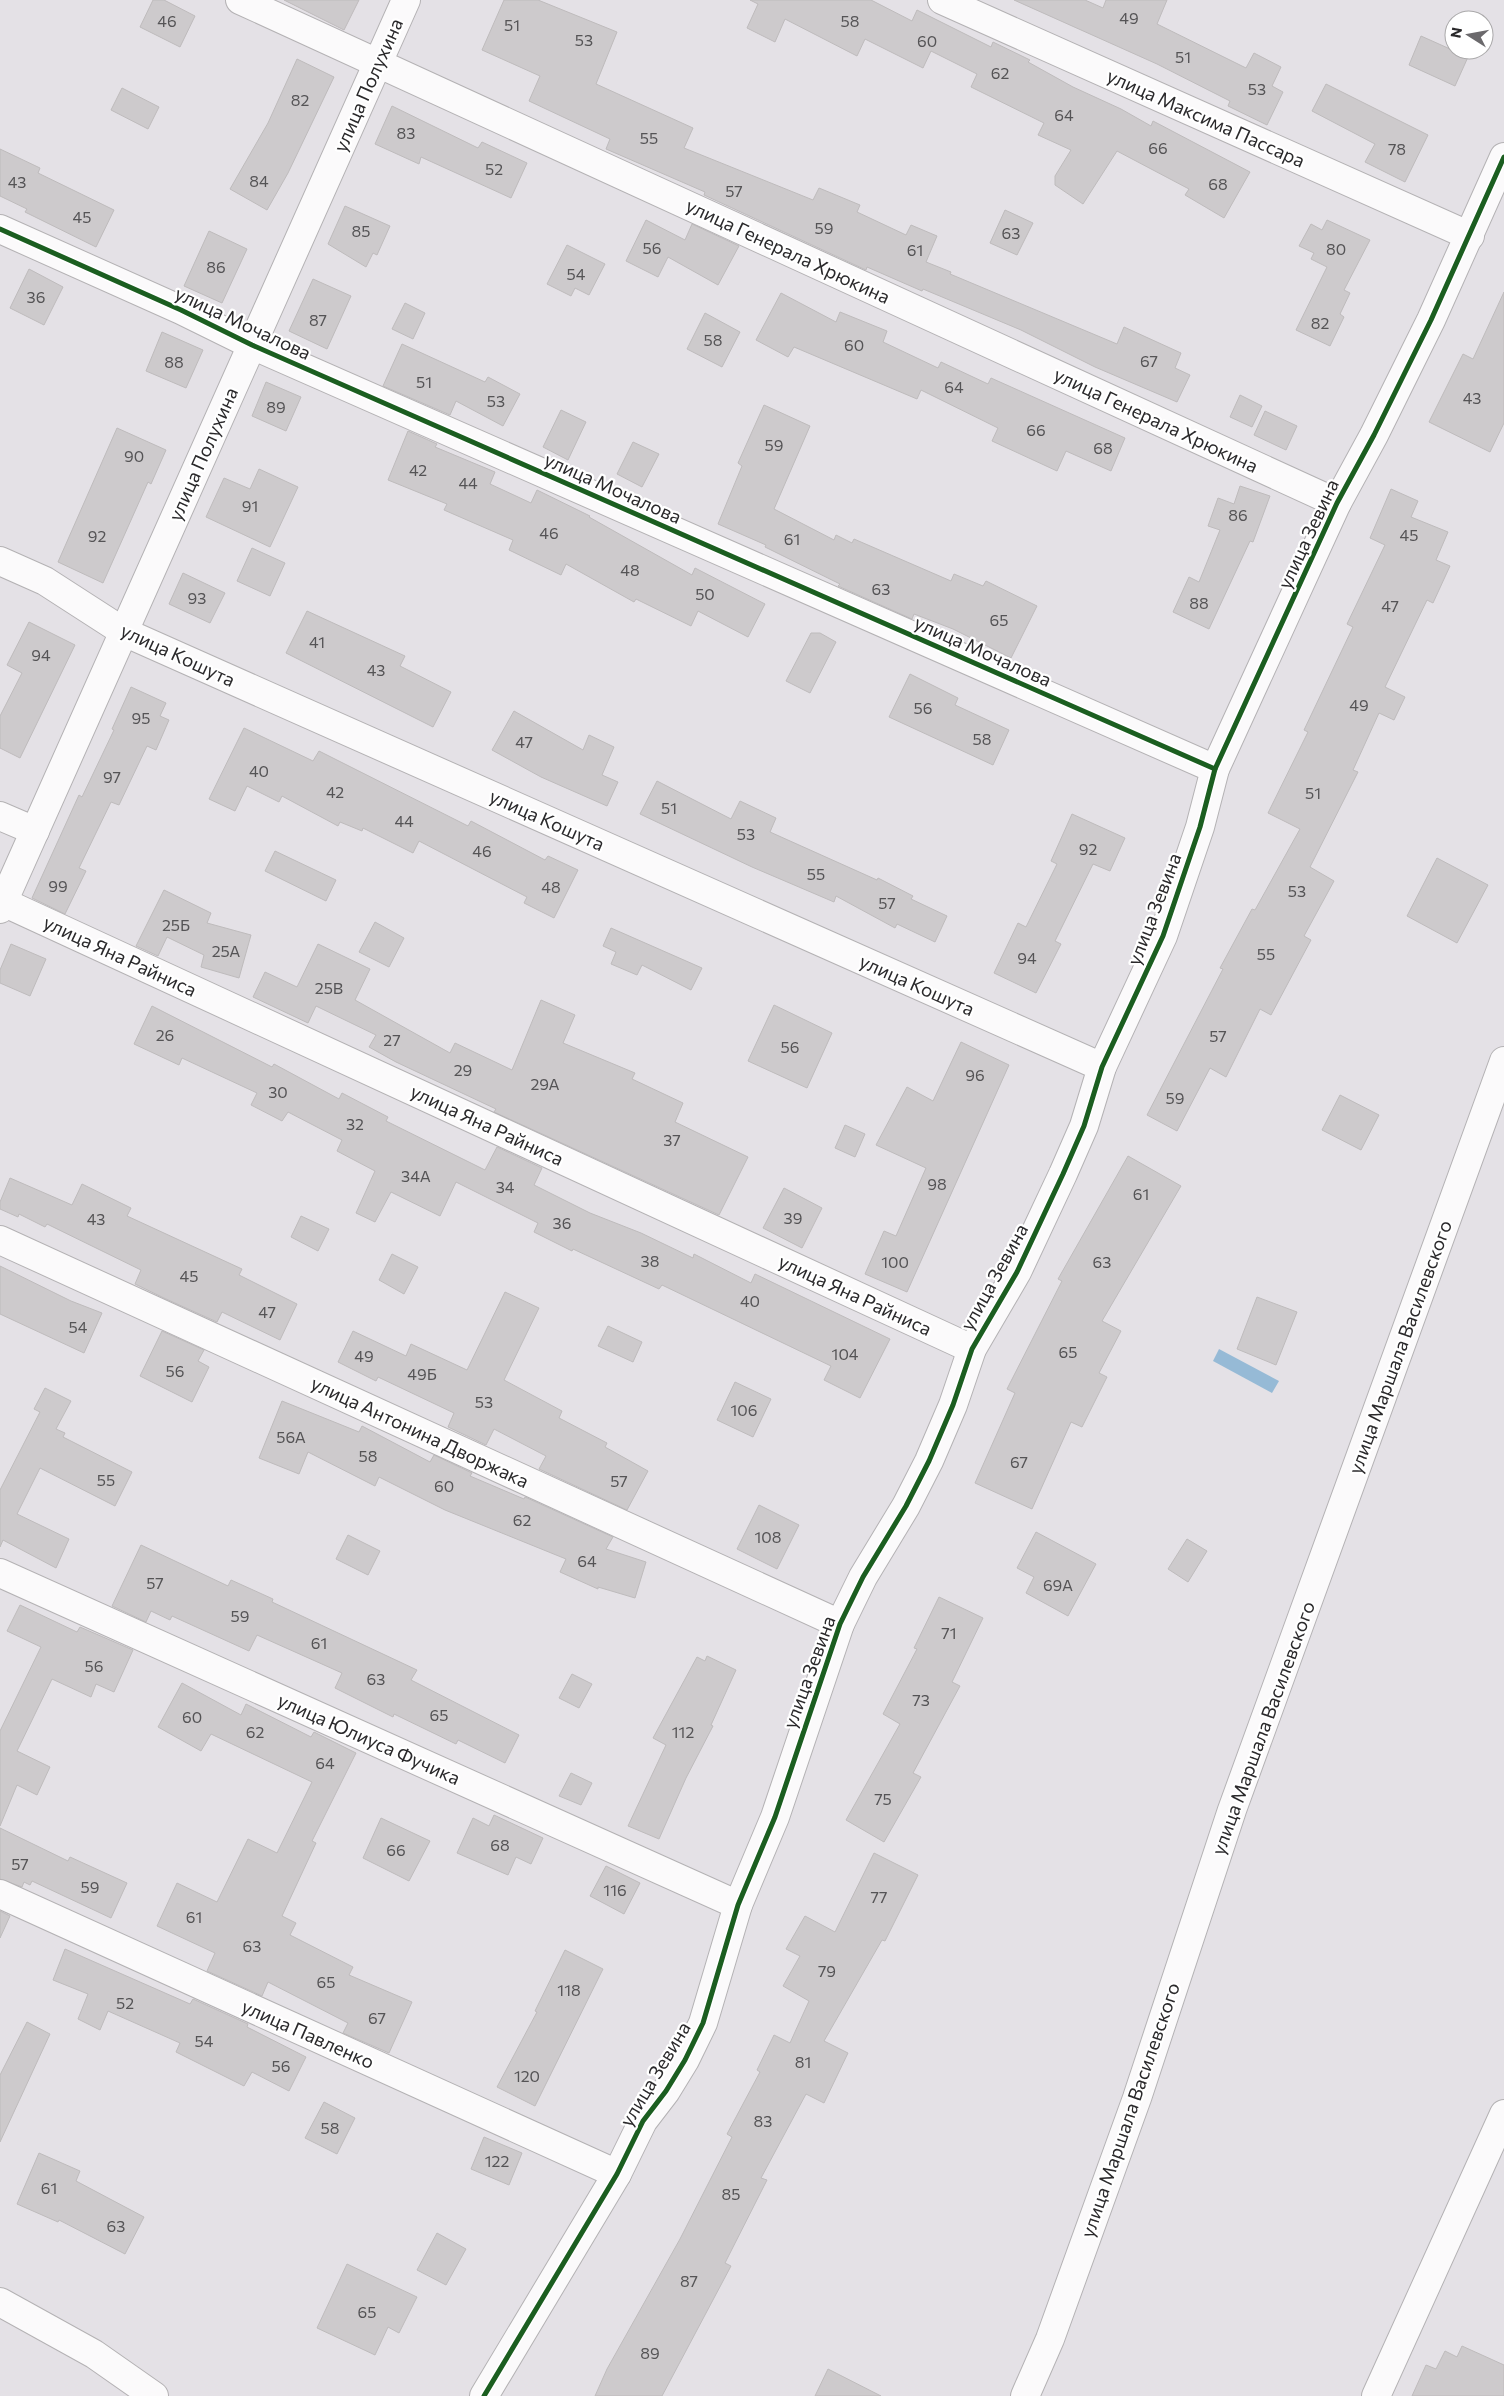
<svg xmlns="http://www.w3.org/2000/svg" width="1504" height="2396" font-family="Commissioner,sans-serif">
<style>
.water{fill:#96bad6}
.building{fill:#cdcacc;stroke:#bebbbc}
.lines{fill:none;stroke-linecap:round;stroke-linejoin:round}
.street-casing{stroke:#b4b2b4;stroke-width:30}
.secondary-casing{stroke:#b4b2b4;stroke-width:30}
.street{stroke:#fbfafb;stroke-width:28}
.secondary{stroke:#fbfafb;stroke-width:28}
.cycleway-casing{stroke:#fff;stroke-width:8}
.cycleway{stroke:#1b5e20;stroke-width:5}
.labels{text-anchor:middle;stroke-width:4.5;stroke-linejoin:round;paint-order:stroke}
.number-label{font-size:16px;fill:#555456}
.street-label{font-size:19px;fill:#2a292b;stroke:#fff}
</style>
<rect width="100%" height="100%" fill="#e4e1e6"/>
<polygon class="water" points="1219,1349 1279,1381 1272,1393 1213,1361"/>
<g class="building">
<polygon points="153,0 164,0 195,16 180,47 140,27"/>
<polygon points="284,0 359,0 344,30"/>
<polygon points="504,0 538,0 617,32 596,84 693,128 684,148 813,200 819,188 860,205 857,212 906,235 911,225 937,236 926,262 951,272 950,274 1117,344 1124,327 1181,353 1175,368 1190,375 1177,402 1095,367 1021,330 923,289 922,291 867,267 866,270 704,195 705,192 606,149 610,139 529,101 540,76 482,50"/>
<polygon points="750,0 871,0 912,21 917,10 991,47 993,42 1030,60 1028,62 1073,87 1121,109 1151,126 1153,121 1250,172 1224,218 1185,195 1189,189 1117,151 1083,204 1055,185 1055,176 1071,150 1038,135 1044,123 971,87 977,74 931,51 923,68 865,39 857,56 785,19 775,42 747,28 758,4"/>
<polygon points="1014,0 1085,0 1103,8 1106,0 1167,0 1157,24 1246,68 1254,53 1281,67 1272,86 1283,92 1267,125 1228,106 1230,101 1157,64"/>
<polygon points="1421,36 1468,57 1455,86 1409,65"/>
<polygon points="297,59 334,77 288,173 267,210 230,189 268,123"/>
<polygon points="1326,84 1428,135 1405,182 1365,162 1375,144 1312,111"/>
<polygon points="122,88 159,107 148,129 111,110"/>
<polygon points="392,106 478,148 482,142 527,163 511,198 421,157 419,164 375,144"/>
<polygon points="0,149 40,168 38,173 114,210 96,247 25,212 27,209 0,196"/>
<polygon points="345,206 390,226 377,255 373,253 366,267 328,244"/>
<polygon points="1005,210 1033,223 1017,255 990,243"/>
<polygon points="646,220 685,240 692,224 739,246 718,285 668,257 658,277 626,261"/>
<polygon points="1327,220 1370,240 1344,290 1350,293 1340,314 1344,317 1330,346 1296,330 1327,267 1311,259 1314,253 1299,246 1311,224 1322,230"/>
<polygon points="209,231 247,249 222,303 184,286"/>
<polygon points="567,245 605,264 589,295 575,288 571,296 547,284"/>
<polygon points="29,269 63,287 44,325 10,308"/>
<polygon points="313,279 351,296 327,349 289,331"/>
<polygon points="1504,292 1504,423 1490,452 1429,422 1463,354 1473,359"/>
<polygon points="781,293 836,322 840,312 887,331 883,342 938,368 941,362 988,384 991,378 1125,438 1111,471 1066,451 1057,471 992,441 998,428 921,390 917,399 794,347 788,357 756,340"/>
<polygon points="405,303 425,313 413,339 392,329"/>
<polygon points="705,313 740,332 722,367 687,349"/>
<polygon points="162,332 203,350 186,388 146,371"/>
<polygon points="402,344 485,382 488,377 520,394 503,426 456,401 450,415 383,386"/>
<polygon points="266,382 301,397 286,431 252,416"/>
<polygon points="1240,395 1262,406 1252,427 1230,417"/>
<polygon points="764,405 810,426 774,509 834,540 836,535 852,543 854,539 951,581 954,574 983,586 986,581 1037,606 1011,658 953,629 914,614 912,619 838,586 840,584 765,547 766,545 718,524 742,466 738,463"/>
<polygon points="561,410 586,422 568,460 543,447"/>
<polygon points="1265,411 1297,426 1286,450 1254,435"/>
<polygon points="117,428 166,450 151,484 148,482 103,583 58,562"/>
<polygon points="408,431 437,444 435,447 495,472 490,484 531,503 537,490 590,516 589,517 692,575 695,568 765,604 748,637 698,611 691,626 636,599 634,602 566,564 561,575 509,550 513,540 444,510 447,504 388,480"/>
<polygon points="633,442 659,454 642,487 617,474"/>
<polygon points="259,469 298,487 270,547 206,517 224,478 250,489"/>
<polygon points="1240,486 1270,496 1253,542 1250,541 1209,629 1173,612 1189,577 1199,582 1220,530 1208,526 1218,498 1234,504"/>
<polygon points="1391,489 1418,501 1411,517 1448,532 1436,560 1450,566 1433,603 1427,600 1385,687 1405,697 1394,720 1379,713 1353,770 1358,772 1310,867 1334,881 1304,936 1311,940 1271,1015 1260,1009 1226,1077 1210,1068 1177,1131 1147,1115 1223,969 1220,968 1252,909 1255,910 1300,829 1268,813 1308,732 1304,730 1353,627 1347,624 1385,545 1370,538"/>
<polygon points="252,548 285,563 270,596 237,581"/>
<polygon points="183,573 225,593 210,623 169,604"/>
<polygon points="307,611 405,656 400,666 451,692 433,727 286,653"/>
<polygon points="29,622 75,645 20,758 0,748 0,716 22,673 7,665"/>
<polygon points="811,633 820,633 836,642 810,693 786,681"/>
<polygon points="910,674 958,698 955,705 1009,730 993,765 889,717"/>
<polygon points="131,687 166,703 160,716 169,720 156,750 147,746 119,805 111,802 79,868 86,871 65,914 32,898 79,795 82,797 114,730 112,729"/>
<polygon points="514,711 583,750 589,735 614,747 602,775 618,782 607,806 541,777 492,750"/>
<polygon points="244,728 313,761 319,751 468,826 471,821 545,860 548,856 578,870 554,918 524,903 527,897 419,841 413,853 363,828 362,831 340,822 338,826 282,796 279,802 247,786 235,811 209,799"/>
<polygon points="657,781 731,819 740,801 776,818 770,832 877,880 878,878 913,896 911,899 947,916 935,942 897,924 895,928 836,896 834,902 752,867 640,814"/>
<polygon points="1072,814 1125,838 1110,871 1093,864 1055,941 1061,944 1036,993 994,973 1018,923 1026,927 1057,864 1051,861"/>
<polygon points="275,851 336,880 326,901 265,871"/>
<polygon points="1437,858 1488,885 1457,943 1407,916"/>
<polygon points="164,890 211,913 207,923 251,935 239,978 201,967 204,955 167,937 158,956 136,946"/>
<polygon points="375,922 404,938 389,967 359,952"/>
<polygon points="611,928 702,968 691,990 642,965 637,975 611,964 616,952 603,946"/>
<polygon points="11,944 46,959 30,996 0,983 0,970"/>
<polygon points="318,944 370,969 355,1000 450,1053 455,1043 512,1070 541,1000 575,1015 563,1043 635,1073 632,1079 683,1103 675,1122 748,1157 719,1215 494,1112 496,1109 396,1062 369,1047 376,1035 316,1006 308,1023 253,997 265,972 297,987"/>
<polygon points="774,1005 832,1033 807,1088 748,1061"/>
<polygon points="152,1006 272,1067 274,1064 339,1099 342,1093 388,1117 386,1121 485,1170 497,1147 542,1168 534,1185 590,1213 641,1233 693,1258 694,1254 751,1283 755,1274 890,1339 860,1398 824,1380 831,1366 662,1285 659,1289 573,1249 572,1251 534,1232 538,1223 456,1182 440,1216 391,1192 375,1222 356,1213 375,1171 337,1151 342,1140 288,1112 282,1121 251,1105 257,1093 182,1058 179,1065 134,1044"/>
<polygon points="961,1042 1009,1065 907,1292 865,1274 884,1231 896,1236 926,1168 876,1145 907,1087 933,1101"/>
<polygon points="1340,1095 1379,1115 1361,1150 1322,1130"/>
<polygon points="845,1125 865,1134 855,1157 835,1148"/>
<polygon points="1128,1156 1181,1186 1102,1321 1121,1331 1099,1373 1107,1377 1082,1427 1071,1422 1032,1509 975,1483 1015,1393 1007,1389 1062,1281 1058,1279"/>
<polygon points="10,1178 72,1205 82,1184 131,1208 127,1216 242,1269 239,1275 297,1304 280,1340 222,1312 217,1322 166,1299 135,1284 141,1270 47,1224 45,1227 19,1214 18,1217 0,1209 0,1202"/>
<polygon points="784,1188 822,1208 802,1248 763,1228"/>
<polygon points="301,1216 329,1229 318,1251 291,1237"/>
<polygon points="392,1254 418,1267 404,1294 379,1280"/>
<polygon points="0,1266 71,1301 102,1313 84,1353 0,1314"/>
<polygon points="505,1292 539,1308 504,1380 562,1411 559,1418 607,1443 605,1447 648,1471 627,1510 539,1469 546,1456 494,1429 486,1445 448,1427 454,1413 378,1377 376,1381 338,1362 353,1331 406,1356 411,1344 467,1370"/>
<polygon points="1257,1297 1297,1312 1276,1365 1237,1349"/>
<polygon points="608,1326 642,1342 633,1362 598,1346"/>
<polygon points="162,1331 204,1350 198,1361 209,1367 192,1402 140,1376"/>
<polygon points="735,1382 771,1399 753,1437 717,1420"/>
<polygon points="45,1388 71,1401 56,1429 65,1433 63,1437 132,1472 115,1506 40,1468 17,1514 69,1539 56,1568 3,1540 0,1547 0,1490 40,1412 34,1409"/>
<polygon points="282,1401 359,1432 362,1426 430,1462 434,1455 472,1473 470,1476 524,1499 525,1497 613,1537 606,1549 646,1562 635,1598 598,1587 598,1589 560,1572 566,1559 445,1510 379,1477 375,1486 308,1452 299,1474 259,1458"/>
<polygon points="759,1505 799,1525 777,1569 737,1549"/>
<polygon points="1036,1532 1096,1564 1068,1616 1026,1593 1034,1577 1017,1568"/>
<polygon points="348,1535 380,1551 368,1575 336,1559"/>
<polygon points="1187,1539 1207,1551 1188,1582 1168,1569"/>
<polygon points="141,1545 228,1586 231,1580 273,1599 272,1602 417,1670 411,1680 519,1735 505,1763 458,1740 456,1744 394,1714 393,1717 335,1688 342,1673 257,1635 249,1651 172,1616 170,1620 151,1611 146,1622 112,1606"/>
<polygon points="939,1597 983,1618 952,1682 960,1686 913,1773 921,1777 884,1842 846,1820 900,1724 883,1714 917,1649 914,1648"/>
<polygon points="20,1605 77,1632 80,1627 133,1650 114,1692 96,1684 91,1697 52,1679 17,1751 50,1767 37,1795 17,1785 0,1826 0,1731 41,1647 7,1631"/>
<polygon points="707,1656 736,1670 711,1725 713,1726 686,1778 659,1839 628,1826 666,1745 653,1738 697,1657 705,1661"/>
<polygon points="572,1674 592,1684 579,1708 559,1698"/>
<polygon points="182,1683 241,1715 246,1704 311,1737 314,1732 356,1753 312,1841 316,1843 282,1916 296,1923 290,1935 353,1967 349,1975 412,2002 389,2053 343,2033 348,2023 268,1982 262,1996 207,1971 215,1953 157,1926 177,1883 217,1902 248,1839 277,1853 312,1782 211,1734 201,1751 158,1727"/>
<polygon points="571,1773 592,1783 581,1805 559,1796"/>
<polygon points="494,1815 543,1838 531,1864 516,1857 508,1875 457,1853 473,1818 489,1826"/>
<polygon points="381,1818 430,1841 409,1881 363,1858"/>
<polygon points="0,1828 68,1861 70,1857 127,1883 111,1918 32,1881 30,1885 24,1882 22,1887 0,1879"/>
<polygon points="874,1853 918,1875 885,1941 882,1940 824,2041 848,2053 824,2103 806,2094 761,2178 767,2180 725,2263 731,2266 662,2396 595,2396 607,2369 680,2239 732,2137 727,2134 760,2072 757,2070 774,2035 790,2043 809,2001 783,1986 800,1956 786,1949 805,1916 835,1932"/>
<polygon points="606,1866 640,1883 624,1914 590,1896"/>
<polygon points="0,1911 10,1916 0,1938"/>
<polygon points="65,1949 190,2004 193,1999 248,2024 247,2027 306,2057 289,2091 252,2072 244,2086 176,2052 180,2043 108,2011 100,2030 78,2019 88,1994 53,1980"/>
<polygon points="565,1950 603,1969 535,2106 497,2087 537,2012 535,2011"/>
<polygon points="27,2022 50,2034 0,2142 0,2075"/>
<polygon points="324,2102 355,2118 337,2154 305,2138"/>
<polygon points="484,2137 522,2153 509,2185 471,2169"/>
<polygon points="39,2153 80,2171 76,2181 144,2217 125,2254 59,2220 58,2222 17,2204"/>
<polygon points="437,2233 466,2249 446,2285 417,2270"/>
<polygon points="347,2264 417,2297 399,2333 388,2327 375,2355 317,2328"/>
<polygon points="1462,2346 1504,2365 1504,2396 1412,2396 1426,2365 1436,2369 1445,2351 1457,2357"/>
<polygon points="828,2369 881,2396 815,2396"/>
</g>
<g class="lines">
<defs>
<g id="street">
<polyline points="240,0 1337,503"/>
<polyline points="942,0 1470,236"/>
<polyline points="0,229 181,310 252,345 1215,769"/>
<polyline points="0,561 45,581 124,632 1102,1067"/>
<polyline points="0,816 35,831"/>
<polyline points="3,902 972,1349"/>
<polyline points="0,1240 840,1624"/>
<polyline points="0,1573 738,1905"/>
<polyline points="0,1894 617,2174"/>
<polyline points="484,2396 617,2174 643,2121 666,2091 685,2060 703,2023 738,1905 775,1817 840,1624 863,1577 906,1506 929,1461 953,1405 972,1349 1017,1272 1063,1174 1084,1126 1102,1067 1163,936 1200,827 1215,769 1337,503 1374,435 1431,320 1504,157"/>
<polyline points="1376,2396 1504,2114"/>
</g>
<g id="secondary">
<polyline points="0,909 406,0"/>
<polyline points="0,2302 94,2354 154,2396"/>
<polyline points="1025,2396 1050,2339 1137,2098 1232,1810 1504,1061"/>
</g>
</defs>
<use href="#street" class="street-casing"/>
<use href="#secondary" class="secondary-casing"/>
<use href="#street" class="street"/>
<use href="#secondary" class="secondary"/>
<defs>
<g id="cycleway">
<polyline points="0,229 181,310 252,345 1215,769"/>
<polyline points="484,2396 617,2174 643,2121 666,2091 685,2060 703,2023 738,1905 775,1817 840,1624 863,1577 906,1506 929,1461 953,1405 972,1349 1017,1272 1063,1174 1084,1126 1102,1067 1163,936 1200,827 1215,769 1337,503 1374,435 1431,320 1504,157"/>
</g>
</defs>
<use href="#cycleway" class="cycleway-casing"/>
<use href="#cycleway" class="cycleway"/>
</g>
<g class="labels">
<g class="number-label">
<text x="1129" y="24">49</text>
<text x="167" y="27">46</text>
<text x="850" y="27">58</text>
<text x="512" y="31">51</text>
<text x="584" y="46">53</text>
<text x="927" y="47">60</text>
<text x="1183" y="63">51</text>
<text x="1000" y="79">62</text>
<text x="1257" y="95">53</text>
<text x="300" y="106">82</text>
<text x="1064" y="121">64</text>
<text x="406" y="139">83</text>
<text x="649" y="144">55</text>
<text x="1158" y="154">66</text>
<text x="1397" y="155">78</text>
<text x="494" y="175">52</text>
<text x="259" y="187">84</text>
<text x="17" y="188">43</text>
<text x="1218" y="190">68</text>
<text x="734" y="197">57</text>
<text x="82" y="223">45</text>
<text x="824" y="234">59</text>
<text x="361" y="237">85</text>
<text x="1011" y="239">63</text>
<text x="652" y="254">56</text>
<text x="1336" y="255">80</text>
<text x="915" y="256">61</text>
<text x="216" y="273">86</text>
<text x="576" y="280">54</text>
<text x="36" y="303">36</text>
<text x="318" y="326">87</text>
<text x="1320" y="329">82</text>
<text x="713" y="346">58</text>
<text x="854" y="351">60</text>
<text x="1149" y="367">67</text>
<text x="174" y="368">88</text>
<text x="424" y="388">51</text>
<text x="954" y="393">64</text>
<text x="1472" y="404">43</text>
<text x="496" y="407">53</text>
<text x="276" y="413">89</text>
<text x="1036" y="436">66</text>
<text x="774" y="451">59</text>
<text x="1103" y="454">68</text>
<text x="134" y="462">90</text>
<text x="418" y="476">42</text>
<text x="468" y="489">44</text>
<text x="250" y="512">91</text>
<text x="1238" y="521">86</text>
<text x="549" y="539">46</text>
<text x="1409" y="541">45</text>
<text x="97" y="542">92</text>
<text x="792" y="545">61</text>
<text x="630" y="576">48</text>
<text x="881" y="595">63</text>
<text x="705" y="600">50</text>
<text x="197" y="604">93</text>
<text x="1199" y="609">88</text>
<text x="1390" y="612">47</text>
<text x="999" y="626">65</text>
<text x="317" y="648">41</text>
<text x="41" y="661">94</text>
<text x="376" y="676">43</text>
<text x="1359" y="711">49</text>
<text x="923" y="714">56</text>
<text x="141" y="724">95</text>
<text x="982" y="745">58</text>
<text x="524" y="748">47</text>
<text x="259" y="777">40</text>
<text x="112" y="783">97</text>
<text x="335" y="798">42</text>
<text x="1313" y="799">51</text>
<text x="669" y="814">51</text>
<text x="404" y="827">44</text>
<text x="746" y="840">53</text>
<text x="1088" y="855">92</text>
<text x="482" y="857">46</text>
<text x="816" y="880">55</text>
<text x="58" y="892">99</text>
<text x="551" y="893">48</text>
<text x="1297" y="897">53</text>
<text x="887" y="909">57</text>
<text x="176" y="931">25Б</text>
<text x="226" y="957">25А</text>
<text x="1266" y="960">55</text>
<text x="1027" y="964">94</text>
<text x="329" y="994">25В</text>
<text x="165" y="1041">26</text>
<text x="1218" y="1042">57</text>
<text x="392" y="1046">27</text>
<text x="790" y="1053">56</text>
<text x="463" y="1076">29</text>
<text x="975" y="1081">96</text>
<text x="545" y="1090">29А</text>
<text x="278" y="1098">30</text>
<text x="1175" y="1104">59</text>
<text x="355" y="1130">32</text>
<text x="672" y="1146">37</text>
<text x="416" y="1182">34А</text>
<text x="937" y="1190">98</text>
<text x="505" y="1193">34</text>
<text x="1141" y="1200">61</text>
<text x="793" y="1224">39</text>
<text x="96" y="1225">43</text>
<text x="562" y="1229">36</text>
<text x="650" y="1267">38</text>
<text x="895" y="1268">100</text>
<text x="1102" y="1268">63</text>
<text x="189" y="1282">45</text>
<text x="750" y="1307">40</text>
<text x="267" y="1318">47</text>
<text x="78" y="1333">54</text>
<text x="1068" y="1358">65</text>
<text x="845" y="1360">104</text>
<text x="364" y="1362">49</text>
<text x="175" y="1377">56</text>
<text x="422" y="1380">49Б</text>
<text x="484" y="1408">53</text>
<text x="744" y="1416">106</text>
<text x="291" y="1443">56А</text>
<text x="368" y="1462">58</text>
<text x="1019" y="1468">67</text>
<text x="106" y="1486">55</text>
<text x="619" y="1487">57</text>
<text x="444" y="1492">60</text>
<text x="522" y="1526">62</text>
<text x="768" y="1543">108</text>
<text x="587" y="1567">64</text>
<text x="155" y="1589">57</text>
<text x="1058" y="1591">69А</text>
<text x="240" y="1622">59</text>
<text x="949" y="1639">71</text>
<text x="319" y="1649">61</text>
<text x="94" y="1672">56</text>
<text x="376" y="1685">63</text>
<text x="921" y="1706">73</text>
<text x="439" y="1721">65</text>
<text x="192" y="1723">60</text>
<text x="255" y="1738">62</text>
<text x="683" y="1738">112</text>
<text x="325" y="1769">64</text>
<text x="883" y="1805">75</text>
<text x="500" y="1851">68</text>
<text x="396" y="1856">66</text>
<text x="20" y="1870">57</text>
<text x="90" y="1893">59</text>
<text x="615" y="1896">116</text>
<text x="879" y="1903">77</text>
<text x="194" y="1923">61</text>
<text x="252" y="1952">63</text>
<text x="827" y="1977">79</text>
<text x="326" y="1988">65</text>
<text x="569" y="1996">118</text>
<text x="125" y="2009">52</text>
<text x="377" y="2024">67</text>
<text x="204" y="2047">54</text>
<text x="803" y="2068">81</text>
<text x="281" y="2072">56</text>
<text x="527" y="2082">120</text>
<text x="763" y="2127">83</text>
<text x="330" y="2134">58</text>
<text x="497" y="2167">122</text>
<text x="49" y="2194">61</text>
<text x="731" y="2200">85</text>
<text x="116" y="2232">63</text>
<text x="689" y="2287">87</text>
<text x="367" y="2318">65</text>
<text x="650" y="2359">89</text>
</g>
<g class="street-label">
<text transform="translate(368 85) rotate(-66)" y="7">улица Полухина</text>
<text transform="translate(1206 118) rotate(24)" y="7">улица Максима Пассара</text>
<text transform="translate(788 251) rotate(25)" y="7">улица Генерала Хрюкина</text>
<text transform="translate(243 323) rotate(25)" y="7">улица Мочалова</text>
<text transform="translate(1156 420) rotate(25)" y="7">улица Генерала Хрюкина</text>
<text transform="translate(203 454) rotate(-66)" y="7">улица Полухина</text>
<text transform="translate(613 488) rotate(24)" y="7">улица Мочалова</text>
<text transform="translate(1308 534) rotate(-65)" y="7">улица Зевина</text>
<text transform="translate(983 651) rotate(24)" y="7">улица Мочалова</text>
<text transform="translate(178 655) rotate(25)" y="7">улица Кошута</text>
<text transform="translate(547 820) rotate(24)" y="7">улица Кошута</text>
<text transform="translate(1154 909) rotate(-69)" y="7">улица Зевина</text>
<text transform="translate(120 956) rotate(25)" y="7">улица Яна Райниса</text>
<text transform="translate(917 985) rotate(24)" y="7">улица Кошута</text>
<text transform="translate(487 1125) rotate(25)" y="7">улица Яна Райниса</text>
<text transform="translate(994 1277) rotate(-61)" y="7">улица Зевина</text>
<text transform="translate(855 1295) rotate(25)" y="7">улица Яна Райниса</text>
<text transform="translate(1400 1347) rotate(-70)" y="7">улица Маршала Василевского</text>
<text transform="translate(420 1432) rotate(25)" y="7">улица Антонина Дворжака</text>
<text transform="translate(809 1672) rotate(-70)" y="7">улица Зевина</text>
<text transform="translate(1263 1728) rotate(-70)" y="7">улица Маршала Василевского</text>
<text transform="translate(369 1739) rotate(24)" y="7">улица Юлиуса Фучика</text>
<text transform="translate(308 2034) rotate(24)" y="7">улица Павленко</text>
<text transform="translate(655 2074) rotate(-59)" y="7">улица Зевина</text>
<text transform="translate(1130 2110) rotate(-71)" y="7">улица Маршала Василевского</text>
</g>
</g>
<g transform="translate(1469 35) rotate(281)"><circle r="24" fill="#ffffff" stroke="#aaa9aa"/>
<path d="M0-4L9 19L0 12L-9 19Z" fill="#6b696c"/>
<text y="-8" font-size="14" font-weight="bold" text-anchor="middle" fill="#2a292b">N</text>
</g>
</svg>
